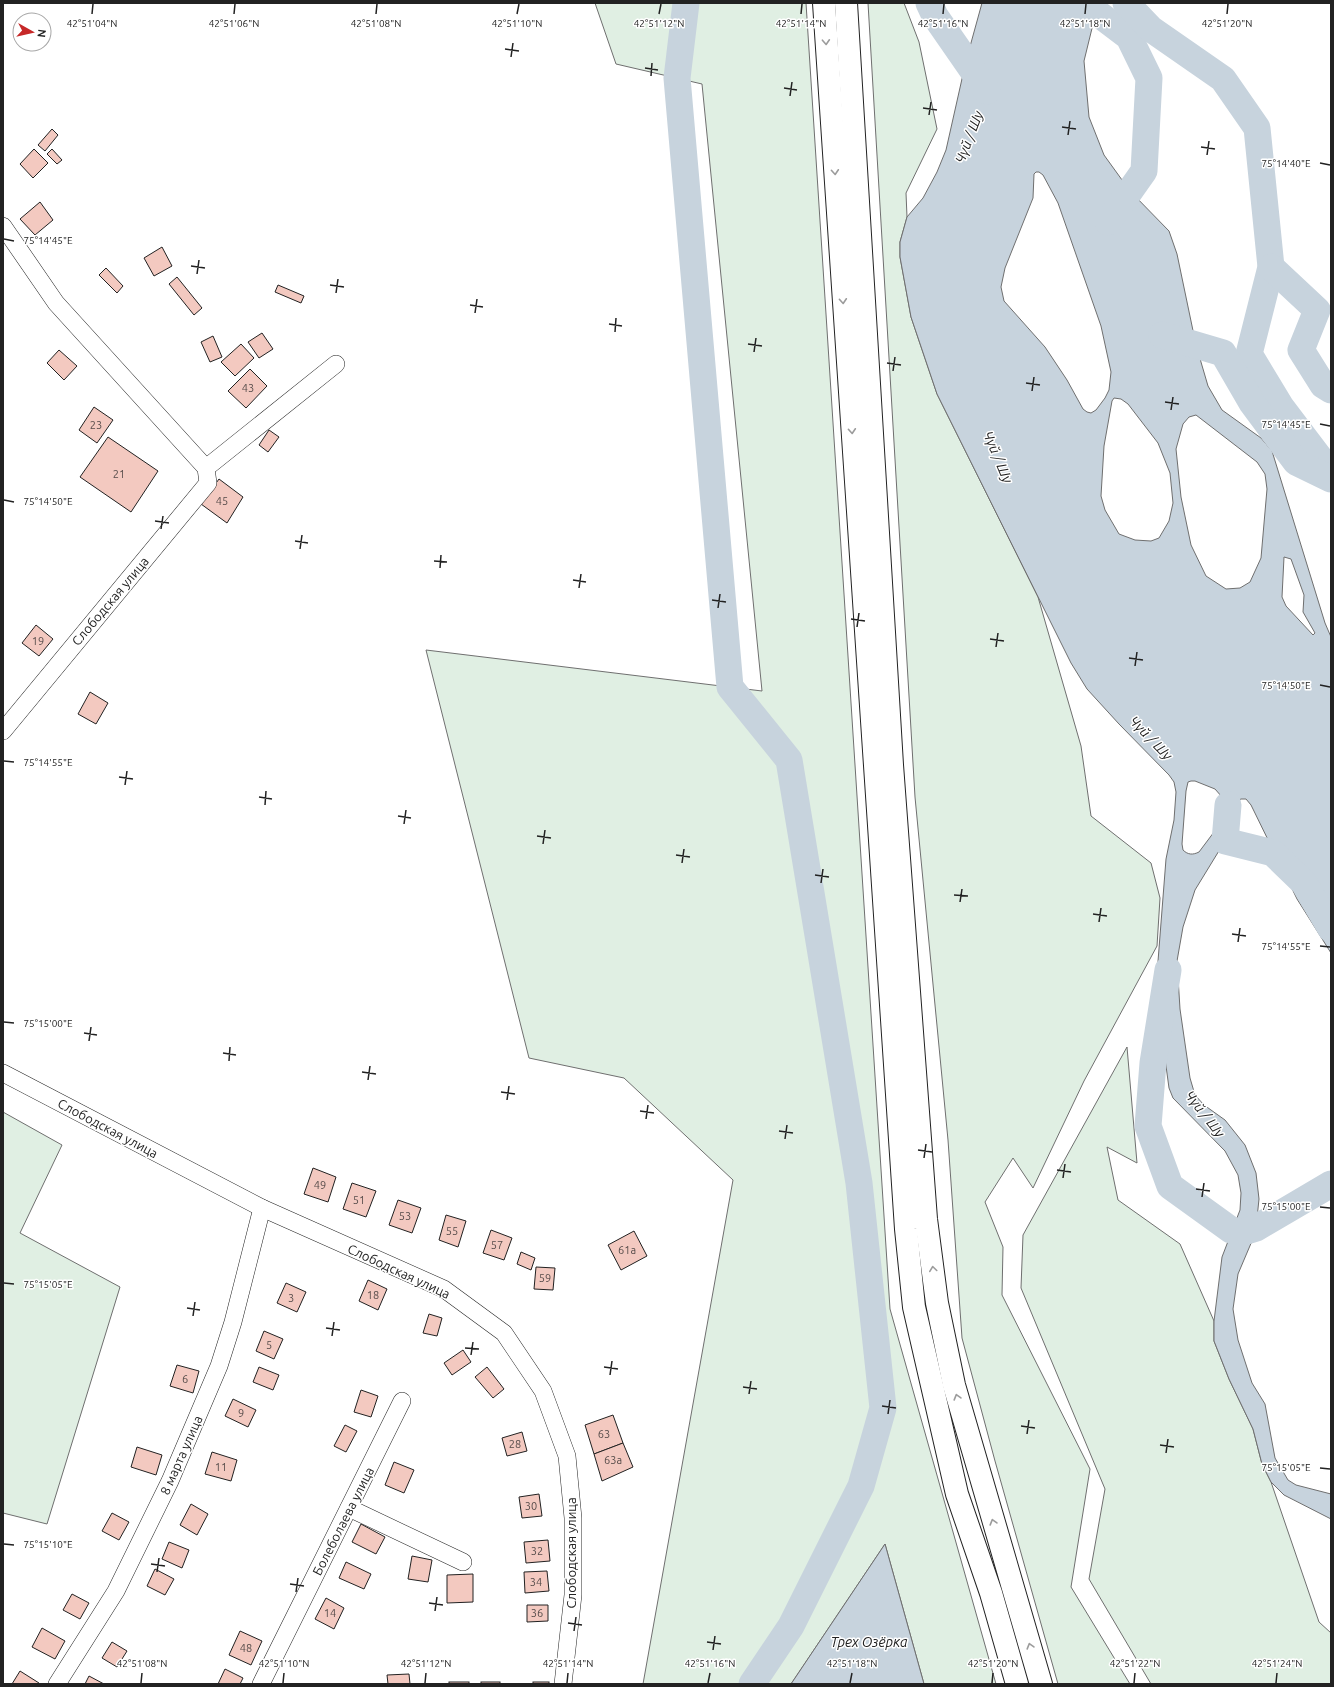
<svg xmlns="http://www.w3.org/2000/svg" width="1334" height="1687" font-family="Ubuntu,sans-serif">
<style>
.green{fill:#e0efe3;stroke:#6f6f6f}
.water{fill:#c7d3dd;stroke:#6f6f6f;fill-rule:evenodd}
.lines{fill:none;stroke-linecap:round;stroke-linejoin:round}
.river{stroke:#c7d3dd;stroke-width:27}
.building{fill:#f3c9c0;stroke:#222}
.minor-casing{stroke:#222;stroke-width:18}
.highway-casing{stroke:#222;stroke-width:24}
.minor{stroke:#fff;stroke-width:17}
.highway{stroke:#fff;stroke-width:22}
.oneway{stroke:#9c9c9c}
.ticks{fill:none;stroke:#222;stroke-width:1.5}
.labels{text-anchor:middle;stroke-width:3;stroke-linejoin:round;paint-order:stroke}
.number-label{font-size:11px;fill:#564c4a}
.street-label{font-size:13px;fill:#222;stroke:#fff}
.water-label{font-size:14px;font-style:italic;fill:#222;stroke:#fff}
.ticks-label{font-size:10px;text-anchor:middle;fill:#222;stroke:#fff;stroke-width:3;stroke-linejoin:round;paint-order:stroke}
</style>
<rect width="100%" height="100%" fill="#fff"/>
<g class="green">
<polygon points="595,3 806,3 890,1309 996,1684 924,1684 885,1544 791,1684 643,1684 733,1180 624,1078 529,1058 426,650 762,691 702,84 616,64"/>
<polygon points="868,3 904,3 919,42 937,129 906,193 907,217 900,242 900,257 911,317 937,394 1038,597 1081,746 1091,816 1151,863 1160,898 1157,946 1084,1081 1033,1188 1013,1158 985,1202 1003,1247 1002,1295 1090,1469 1071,1587 1130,1684 1058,1684 995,1461 962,1338 948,1140 915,797"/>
<polygon points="1127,1047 1137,1163 1107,1147 1118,1200 1180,1244 1214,1321 1214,1341 1229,1379 1253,1429 1262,1464 1271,1482 1319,1622 1331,1633 1331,1684 1151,1684 1089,1579 1105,1489 1021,1288 1023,1235"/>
<polygon points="3,1112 62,1145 20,1233 120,1287 47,1524 3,1513"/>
</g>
<g class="water">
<path d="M982,3H1101L1096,12L1084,61L1089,117L1104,155L1130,191L1169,231L1177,254L1196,345L1208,386L1222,410L1261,438L1272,451L1325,623L1331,637V953L1297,899L1251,805L1246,799H1241L1237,801L1225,841L1195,890L1183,927L1177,961L1180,1009L1190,1078L1195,1095L1204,1105L1225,1120L1245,1145L1256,1173L1259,1199L1256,1228L1252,1241L1238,1274L1233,1309L1238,1340L1252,1383L1265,1404L1275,1458L1288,1480L1296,1485L1331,1494V1519L1284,1495L1271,1482L1262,1464L1253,1429L1229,1379L1214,1341V1321L1222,1257L1240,1210L1241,1193L1238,1175L1225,1151L1173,1098L1169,1088L1163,1044L1162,1005L1157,974L1166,859L1174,820L1176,792L1174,782L1169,775L1119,724L1087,689L1071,663L937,394L911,317L900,257V242L907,217L923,198L937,172L946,150L966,61ZM1036,172H1039L1043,175L1058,203L1101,326L1111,372L1109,390L1105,398L1096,410L1091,413L1087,412L1083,409L1067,380L1045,347L1004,301L1001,287L1005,268L1033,198L1034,174ZM1114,398L1121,399L1128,404L1158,443L1170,473L1173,503L1169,521L1159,538L1151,541L1135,540L1119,534L1105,510L1101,496L1104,446L1112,401ZM1196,415L1257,462L1265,474L1267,489L1261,558L1250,582L1240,588L1226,589L1206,576L1191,545L1181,497L1176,449L1183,424L1189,417ZM1284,557L1291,559L1304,595L1303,612L1315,633L1313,635L1286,606L1282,597ZM1191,781H1195L1215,789L1222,797L1223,807L1220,824L1199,852C1193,855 1188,855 1183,850L1182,844L1186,791L1188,782Z"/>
<polygon points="885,1544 924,1684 791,1684"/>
</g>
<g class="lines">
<g class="river">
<polyline points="686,3 677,78 730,687 789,760 859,1183 883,1408 861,1486 791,1626 752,1684"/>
<polyline points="929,3 935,16 987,91"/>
<polyline points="1091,3 1096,12 1129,37 1149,78 1144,171 1108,222"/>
<polyline points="1126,3 1151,29 1223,79 1257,128 1271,267 1249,354 1281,407 1331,473"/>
<polyline points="1271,267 1317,310 1301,350 1323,385 1331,390"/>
<polyline points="1162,335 1223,353 1252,403 1296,462 1331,479"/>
<polyline points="1228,805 1225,841 1273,853 1304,883 1331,929"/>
<polyline points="1168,970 1153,1063 1148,1126 1170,1186 1231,1230 1243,1232 1256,1228 1331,1184"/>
</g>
</g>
<g class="building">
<polygon points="52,129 58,135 45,151 38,145"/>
<polygon points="34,149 48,163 33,178 20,164"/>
<polygon points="52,149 62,160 57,164 47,154"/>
<polygon points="40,202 53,220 35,235 20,219"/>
<polygon points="162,247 172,266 154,276 144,258"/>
<polygon points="106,268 123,286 117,293 99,275"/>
<polygon points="177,277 202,308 194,315 169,284"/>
<polygon points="278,285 304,296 301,303 275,292"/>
<polygon points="262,333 273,349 259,358 248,342"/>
<polygon points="213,336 222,357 210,362 201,342"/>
<polygon points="241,344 254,358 235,376 221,362"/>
<polygon points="59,350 77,366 64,380 47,363"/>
<polygon points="250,369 267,386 246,408 228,391"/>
<polygon points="94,407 113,420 97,443 79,430"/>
<polygon points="269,430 279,437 268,452 259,445"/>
<polygon points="108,437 158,471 131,512 80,477"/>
<polygon points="219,479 243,497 227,523 201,504"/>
<polygon points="36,625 53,639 39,656 22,643"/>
<polygon points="90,692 108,703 96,724 78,714"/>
<polygon points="313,1168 336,1177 328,1202 304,1194"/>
<polygon points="352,1183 376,1191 366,1217 343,1209"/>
<polygon points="398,1200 421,1208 412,1233 389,1225"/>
<polygon points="446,1215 466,1221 458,1247 439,1240"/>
<polygon points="491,1230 512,1238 504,1260 483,1253"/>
<polygon points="634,1231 647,1256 621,1270 608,1245"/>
<polygon points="521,1252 535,1258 531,1270 517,1264"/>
<polygon points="536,1267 555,1268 553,1290 534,1289"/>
<polygon points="368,1280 387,1289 378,1310 359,1301"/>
<polygon points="286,1283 306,1292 297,1312 277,1303"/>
<polygon points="429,1314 442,1318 437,1336 423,1333"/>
<polygon points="264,1331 283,1339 274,1359 256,1351"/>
<polygon points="463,1350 471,1362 452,1375 444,1363"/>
<polygon points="177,1365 199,1371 193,1393 170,1386"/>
<polygon points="259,1367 279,1375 273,1390 253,1382"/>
<polygon points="487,1367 504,1389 493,1398 475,1377"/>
<polygon points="361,1390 378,1396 371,1417 354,1412"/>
<polygon points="233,1399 256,1410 248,1427 225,1416"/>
<polygon points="613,1415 623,1443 594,1454 585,1425"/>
<polygon points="345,1425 357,1431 346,1452 334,1446"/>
<polygon points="522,1432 527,1451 507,1456 502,1438"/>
<polygon points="623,1443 633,1467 602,1481 594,1454"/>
<polygon points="137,1447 162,1455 156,1475 131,1467"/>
<polygon points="212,1452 237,1460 231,1481 205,1474"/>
<polygon points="394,1462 414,1470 404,1493 385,1485"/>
<polygon points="539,1494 542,1516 522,1518 519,1497"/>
<polygon points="191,1504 208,1514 197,1535 180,1525"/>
<polygon points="112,1513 129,1522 119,1540 102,1531"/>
<polygon points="361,1524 385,1537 376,1554 352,1542"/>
<polygon points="548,1540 550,1561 526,1563 524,1542"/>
<polygon points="169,1542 189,1550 182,1568 162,1559"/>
<polygon points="412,1556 432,1560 428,1582 408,1579"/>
<polygon points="346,1562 371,1574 364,1589 339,1578"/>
<polygon points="155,1569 174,1579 165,1595 147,1586"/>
<polygon points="547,1571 549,1591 525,1593 524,1572"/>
<polygon points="473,1574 473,1602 447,1603 447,1575"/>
<polygon points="72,1594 89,1603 80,1619 63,1610"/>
<polygon points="326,1598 344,1608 334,1629 315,1619"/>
<polygon points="527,1605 548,1605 548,1621 527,1622"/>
<polygon points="42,1628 65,1641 55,1659 32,1647"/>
<polygon points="240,1631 262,1641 251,1665 229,1655"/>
<polygon points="112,1642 127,1651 117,1667 102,1658"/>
<polygon points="225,1669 243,1678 240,1684 218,1684"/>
<polygon points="20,1671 39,1683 38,1684 12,1684"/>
<polygon points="409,1674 410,1684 388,1684 387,1675"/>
<polygon points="89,1676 104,1684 85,1684"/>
<rect x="449" y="1682" width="20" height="2"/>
<rect x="481" y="1682" width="19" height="2"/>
<rect x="533" y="1682" width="16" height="2"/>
</g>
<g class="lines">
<defs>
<g id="minor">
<polyline points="3,226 56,303 206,468 208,483 3,731"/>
<polyline points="206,468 336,364"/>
<polyline points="3,1073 262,1208 444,1289 504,1333 543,1391 567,1456 573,1518 573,1595 563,1684"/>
<polyline points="349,1508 463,1562"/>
<polyline points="57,1684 116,1591 170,1481 219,1366 233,1322 262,1208"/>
<polyline points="261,1684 402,1401"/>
</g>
<g id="highway">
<polyline points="824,3 906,1229 914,1307 957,1494 991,1593 1017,1684"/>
<polyline points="846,3 892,765 926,1219 937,1303 954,1385 1041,1684"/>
</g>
</defs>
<use href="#minor" class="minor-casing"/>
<use href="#highway" class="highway-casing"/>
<use href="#minor" class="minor"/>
<use href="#highway" class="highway"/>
</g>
<defs><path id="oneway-chevron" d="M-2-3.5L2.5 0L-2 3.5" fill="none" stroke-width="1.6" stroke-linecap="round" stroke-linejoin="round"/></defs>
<g class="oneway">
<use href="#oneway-chevron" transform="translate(826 42) rotate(87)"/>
<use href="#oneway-chevron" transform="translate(835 172) rotate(86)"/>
<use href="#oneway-chevron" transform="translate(843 301) rotate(86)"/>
<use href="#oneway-chevron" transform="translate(852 431) rotate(86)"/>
<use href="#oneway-chevron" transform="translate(933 1269) rotate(-98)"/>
<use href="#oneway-chevron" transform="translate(957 1397) rotate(-106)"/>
<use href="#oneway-chevron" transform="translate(993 1522) rotate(-106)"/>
<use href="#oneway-chevron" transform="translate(1030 1646) rotate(-106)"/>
</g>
<path class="ticks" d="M92,14L93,4M234,14L235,4M376,14L377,4M517,14L519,4M659,14L661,4M801,14L802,4M943,14L944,4M1085,14L1086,4M1227,14L1228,4M505,49L519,51M511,57L513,43M645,68L658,70M651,76L652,63M784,88L797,90M790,96L792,82M923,108L937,110M929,115L931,102M1062,127L1076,129M1068,135L1070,121M1201,147L1215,149M1207,155L1209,141M1320,163L1330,165M4,239L14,241M191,266L205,268M197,274L199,260M330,285L344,287M336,293L338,279M470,305L483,307M475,313L477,299M609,324L622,326M615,332L616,318M748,344L762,346M754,352L756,338M887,363L901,365M893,371L895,357M1026,383L1040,385M1032,391L1034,377M1165,402L1179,404M1171,410L1173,397M1320,424L1330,426M4,500L14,502M155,521L169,523M161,529L163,516M295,541L308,543M300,549L302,535M434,561L447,562M440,568L441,555M573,580L586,582M579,588L581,574M712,600L726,602M718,608L720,594M851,619L865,621M857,627L859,613M990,639L1004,641M996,647L998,633M1129,658L1143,660M1135,666L1137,652M1320,685L1330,687M4,761L14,762M119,777L133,779M125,785L127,771M259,797L272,799M265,805L266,791M398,816L411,818M404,824L406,810M537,836L551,838M543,844L545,830M676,855L690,857M682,863L684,849M815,875L829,877M821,883L823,869M954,895L968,896M960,902L962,889M1093,914L1107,916M1099,922L1101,908M1232,934L1246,936M1238,942L1240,928M1320,946L1330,947M4,1022L14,1023M84,1033L97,1035M89,1041L91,1027M223,1053L236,1055M229,1061L230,1047M362,1072L376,1074M368,1080L370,1066M501,1092L515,1094M507,1100L509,1086M640,1111L654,1113M646,1119L648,1105M779,1131L793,1133M785,1139L787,1125M918,1150L932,1152M924,1158L926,1144M1057,1170L1071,1172M1063,1178L1065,1164M1196,1189L1210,1191M1202,1197L1204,1183M1320,1207L1330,1208M4,1283L14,1284M187,1308L200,1310M193,1316L195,1302M326,1328L340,1330M332,1336L334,1322M465,1348L479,1349M471,1355L473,1342M604,1367L618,1369M610,1375L612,1361M743,1387L757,1389M749,1394L751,1381M882,1406L896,1408M888,1414L890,1400M1021,1426L1035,1428M1027,1434L1029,1420M1160,1445L1174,1447M1166,1453L1168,1439M1320,1468L1330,1469M4,1544L14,1545M151,1564L165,1566M157,1572L159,1558M290,1584L304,1586M296,1592L298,1578M429,1603L443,1605M435,1611L437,1597M568,1623L582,1625M574,1631L576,1617M707,1642L721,1644M713,1650L715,1636M141,1683L142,1673M283,1683L284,1673M425,1683L426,1673M567,1683L568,1673M708,1683L710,1673M850,1683L852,1673M992,1683L993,1673M1134,1683L1135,1673M1276,1683L1277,1673"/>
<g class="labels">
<g class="number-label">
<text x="248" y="392">43</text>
<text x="96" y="429">23</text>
<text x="119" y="478">21</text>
<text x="222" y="505">45</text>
<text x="38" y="645">19</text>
<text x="320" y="1189">49</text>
<text x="359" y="1204">51</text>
<text x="405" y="1220">53</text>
<text x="452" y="1235">55</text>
<text x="497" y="1249">57</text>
<text x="627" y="1254">61a</text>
<text x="545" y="1282">59</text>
<text x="373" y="1299">18</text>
<text x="291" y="1302">3</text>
<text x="269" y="1349">5</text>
<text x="185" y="1383">6</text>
<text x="241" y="1417">9</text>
<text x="604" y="1438">63</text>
<text x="515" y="1448">28</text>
<text x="613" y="1464">63a</text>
<text x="221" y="1471">11</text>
<text x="531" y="1510">30</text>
<text x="537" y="1555">32</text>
<text x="536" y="1586">34</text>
<text x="330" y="1617">14</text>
<text x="537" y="1617">36</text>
<text x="246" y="1652">48</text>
</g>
<g class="street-label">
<text transform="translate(110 601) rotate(-50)" y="5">Слободская улица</text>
<text transform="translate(108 1128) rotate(28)" y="5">Слободская улица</text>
<text transform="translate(399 1271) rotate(25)" y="5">Слободская улица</text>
<text transform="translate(181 1455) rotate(-66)" y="5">8 марта улица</text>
<text transform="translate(343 1521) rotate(-63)" y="5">Болеболаева улица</text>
<text transform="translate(571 1553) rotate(-90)" y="5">Слободская улица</text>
</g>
<g class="water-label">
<text transform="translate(969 137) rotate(-69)" y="5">Чүй / Шу</text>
<text transform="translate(998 457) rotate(67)" y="5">Чүй / Шу</text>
<text transform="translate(1151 738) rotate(46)" y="5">Чүй / Шу</text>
<text transform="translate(1205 1114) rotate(52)" y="5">Чүй / Шу</text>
<text x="869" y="1647">Трех Озёрка</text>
</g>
</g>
<g class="ticks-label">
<text x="92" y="27">42°51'04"N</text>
<text x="234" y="27">42°51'06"N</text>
<text x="376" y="27">42°51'08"N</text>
<text x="517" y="27">42°51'10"N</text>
<text x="659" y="27">42°51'12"N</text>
<text x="801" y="27">42°51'14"N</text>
<text x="943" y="27">42°51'16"N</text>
<text x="1085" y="27">42°51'18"N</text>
<text x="1227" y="27">42°51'20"N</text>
<text x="1286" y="167">75°14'40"E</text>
<text x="48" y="244">75°14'45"E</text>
<text x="1286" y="428">75°14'45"E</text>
<text x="48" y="505">75°14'50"E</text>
<text x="1286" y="689">75°14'50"E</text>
<text x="48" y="766">75°14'55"E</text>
<text x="1286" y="950">75°14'55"E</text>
<text x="48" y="1027">75°15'00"E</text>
<text x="1286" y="1210">75°15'00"E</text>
<text x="48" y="1288">75°15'05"E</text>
<text x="1286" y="1471">75°15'05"E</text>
<text x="48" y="1548">75°15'10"E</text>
<text x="142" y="1667">42°51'08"N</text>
<text x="284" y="1667">42°51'10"N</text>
<text x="426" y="1667">42°51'12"N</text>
<text x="568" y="1667">42°51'14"N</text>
<text x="710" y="1667">42°51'16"N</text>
<text x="852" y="1667">42°51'18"N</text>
<text x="993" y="1667">42°51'20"N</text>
<text x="1135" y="1667">42°51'22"N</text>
<text x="1277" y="1667">42°51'24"N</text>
</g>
<rect width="1334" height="1687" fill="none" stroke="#222222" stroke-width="8"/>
<g transform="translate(32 32) rotate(98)"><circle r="19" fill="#ffffff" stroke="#a7a7a7"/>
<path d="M0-3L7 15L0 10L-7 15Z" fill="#c62828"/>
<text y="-6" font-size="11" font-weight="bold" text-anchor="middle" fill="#222222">N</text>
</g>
</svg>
